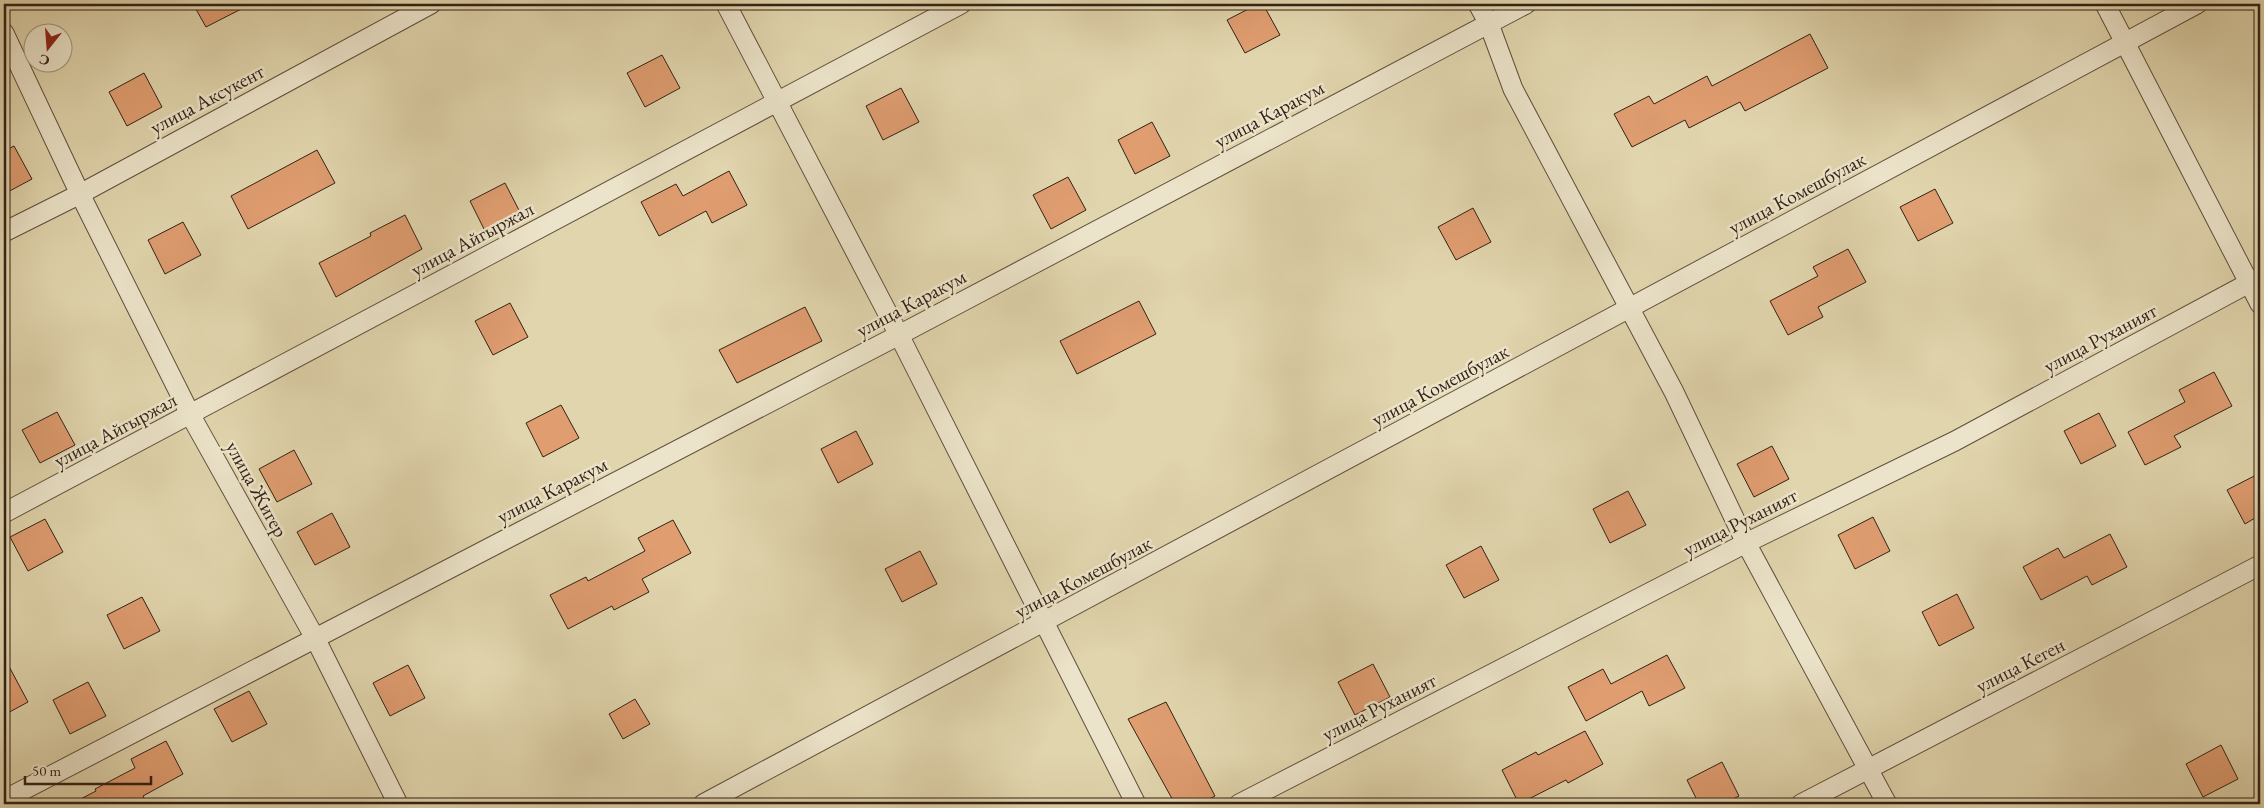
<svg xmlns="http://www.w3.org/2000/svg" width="2264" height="808" font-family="'EB Garamond',serif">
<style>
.building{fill:#df9d70;stroke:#332116}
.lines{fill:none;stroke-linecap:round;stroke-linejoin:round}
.street-casing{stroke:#5e4e3c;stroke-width:21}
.street{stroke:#ece4ca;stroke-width:19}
.labels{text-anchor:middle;stroke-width:5;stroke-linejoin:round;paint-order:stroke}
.street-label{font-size:20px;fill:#332116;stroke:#ece4ca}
</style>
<rect width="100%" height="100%" fill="#e1d5ad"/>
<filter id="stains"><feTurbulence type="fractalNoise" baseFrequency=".004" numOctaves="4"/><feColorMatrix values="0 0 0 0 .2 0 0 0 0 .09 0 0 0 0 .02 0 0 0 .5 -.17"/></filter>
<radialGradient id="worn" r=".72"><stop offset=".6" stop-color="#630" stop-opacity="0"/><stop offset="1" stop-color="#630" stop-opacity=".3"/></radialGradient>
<g class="building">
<polygon points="193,4 251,4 206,27"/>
<polygon points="1258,4 1263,4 1280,35 1245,53 1227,20"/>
<polygon points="1810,34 1828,68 1745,111 1740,102 1689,128 1685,120 1632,147 1614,114 1649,96 1654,104 1707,76 1712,86"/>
<polygon points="662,55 680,88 645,107 627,73"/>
<polygon points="144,73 162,107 127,126 109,92"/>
<polygon points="901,88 919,122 883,140 866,106"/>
<polygon points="1152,122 1170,156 1135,174 1118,140"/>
<polygon points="14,146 32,179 4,194 4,151"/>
<polygon points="317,150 335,183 248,229 231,196"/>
<polygon points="729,171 747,205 712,223 706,211 659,236 641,202 676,184 683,196"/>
<polygon points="1068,177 1086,210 1051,229 1033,195"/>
<polygon points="505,183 522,216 487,235 470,201"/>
<polygon points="1935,189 1953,223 1918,241 1900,207"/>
<polygon points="1473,208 1491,242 1456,260 1438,227"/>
<polygon points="405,215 422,249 336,297 319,263 371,236 370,233"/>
<polygon points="183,222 201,255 165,274 148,240"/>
<polygon points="1848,249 1866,282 1818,307 1823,317 1788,335 1770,301 1818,276 1813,267"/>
<polygon points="1139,301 1156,334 1077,374 1060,341"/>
<polygon points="510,303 528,337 493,355 475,321"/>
<polygon points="805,307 822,341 737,383 719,350"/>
<polygon points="2214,372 2232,406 2174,436 2181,447 2145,465 2128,432 2185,402 2179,390"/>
<polygon points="561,405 579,438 543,457 526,423"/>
<polygon points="57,412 75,445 40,463 22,430"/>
<polygon points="2099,413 2116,446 2081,464 2064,431"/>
<polygon points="856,431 873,464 838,483 821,449"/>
<polygon points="1772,446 1789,479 1754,497 1737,464"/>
<polygon points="294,450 312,484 277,502 259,469"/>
<polygon points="2260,473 2260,515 2245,524 2227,490"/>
<polygon points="1628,491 1646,525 1610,543 1593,509"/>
<polygon points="332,513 350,547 315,565 297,532"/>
<polygon points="1873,517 1890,551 1855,569 1838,535"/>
<polygon points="45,519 63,552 28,571 10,537"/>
<polygon points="673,520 691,553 642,579 649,592 614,610 612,606 568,629 550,595 586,577 588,581 645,551 638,538"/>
<polygon points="2110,534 2127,567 2092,585 2087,576 2041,600 2023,567 2058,548 2064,558"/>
<polygon points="1481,546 1499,580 1464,598 1446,565"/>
<polygon points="920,551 937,584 902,602 885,569"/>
<polygon points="1957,594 1974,628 1939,646 1922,612"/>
<polygon points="142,597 160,631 124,649 107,615"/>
<polygon points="1667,655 1685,688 1649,706 1642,691 1586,721 1568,687 1603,669 1611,684"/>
<polygon points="4,657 28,702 4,715"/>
<polygon points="1373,664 1390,697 1355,715 1338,682"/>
<polygon points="408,665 425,698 390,716 373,683"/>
<polygon points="88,682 106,716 70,734 53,700"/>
<polygon points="249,691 267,724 232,742 214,709"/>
<polygon points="635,699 650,724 623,739 609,714"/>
<polygon points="1166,702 1215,796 1200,804 1175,804 1128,719"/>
<polygon points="1585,731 1603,764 1568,783 1566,780 1519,804 1502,770 1536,752 1538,755"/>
<polygon points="166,741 183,774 143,796 147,804 71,804 96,791 95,789 135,768 131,759"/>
<polygon points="2221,745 2238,779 2203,797 2186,764"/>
<polygon points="1722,762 1739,796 1723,804 1699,804 1687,780"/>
</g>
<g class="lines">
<defs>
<g id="street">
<polyline points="726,4 899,335 1136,804"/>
<polyline points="1478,4 1489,24 1513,89 1674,392 1746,543 1887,804"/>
<polyline points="2105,4 2260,304"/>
<polyline points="4,33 80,194 191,416 315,638 398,804"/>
<polyline points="4,232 80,194 431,4"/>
<path d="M4,513C324,346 641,171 961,4"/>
<polyline points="4,800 899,335 1526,4"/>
<polyline points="703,804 2197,4"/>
<polyline points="1239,804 1746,543 1955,441 2260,277"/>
<polyline points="1801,804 2260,565"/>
</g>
</defs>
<use href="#street" class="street-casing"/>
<use href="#street" class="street"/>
</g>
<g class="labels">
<g class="street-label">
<text transform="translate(207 99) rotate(-28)" y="7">улица Аксукент</text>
<text transform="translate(1269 114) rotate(-28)" y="7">улица Каракум</text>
<text transform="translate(1797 193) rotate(-28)" y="7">улица Комешбулак</text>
<text transform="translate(472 239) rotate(-28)" y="7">улица Айгыржал</text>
<text transform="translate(911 303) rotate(-28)" y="7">улица Каракум</text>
<text transform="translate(2100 338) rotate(-28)" y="7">улица Руханият</text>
<text transform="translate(1440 385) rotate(-28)" y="7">улица Комешбулак</text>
<text transform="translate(115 430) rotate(-28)" y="7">улица Айгыржал</text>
<text transform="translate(257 489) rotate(61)" y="7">улица Жигер</text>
<text transform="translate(552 490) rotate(-27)" y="7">улица Каракум</text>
<text transform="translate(1740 522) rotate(-27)" y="7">улица Руханият</text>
<text transform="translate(1083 577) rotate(-28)" y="7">улица Комешбулак</text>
<text transform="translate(2020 665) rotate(-27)" y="7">улица Кеген</text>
<text transform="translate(1379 707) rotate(-27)" y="7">улица Руханият</text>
</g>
</g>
<rect width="2264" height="808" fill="none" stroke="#e1d5ad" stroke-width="20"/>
<rect x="5" y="5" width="2254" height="798" fill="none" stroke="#332116" stroke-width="2.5"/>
<rect x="10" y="10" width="2244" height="788" fill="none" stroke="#332116"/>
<g transform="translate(48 48) rotate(197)"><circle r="24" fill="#ece4ca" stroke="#a29682"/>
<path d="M0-4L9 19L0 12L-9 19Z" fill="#8f2418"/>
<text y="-8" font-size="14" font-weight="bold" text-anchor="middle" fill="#332116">С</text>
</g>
<path d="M25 776v8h126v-8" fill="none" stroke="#332116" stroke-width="2.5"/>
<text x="32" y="776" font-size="15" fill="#332116" stroke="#ece4ca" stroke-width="4" paint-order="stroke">50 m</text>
<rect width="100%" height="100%" filter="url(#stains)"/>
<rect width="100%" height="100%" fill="url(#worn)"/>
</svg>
